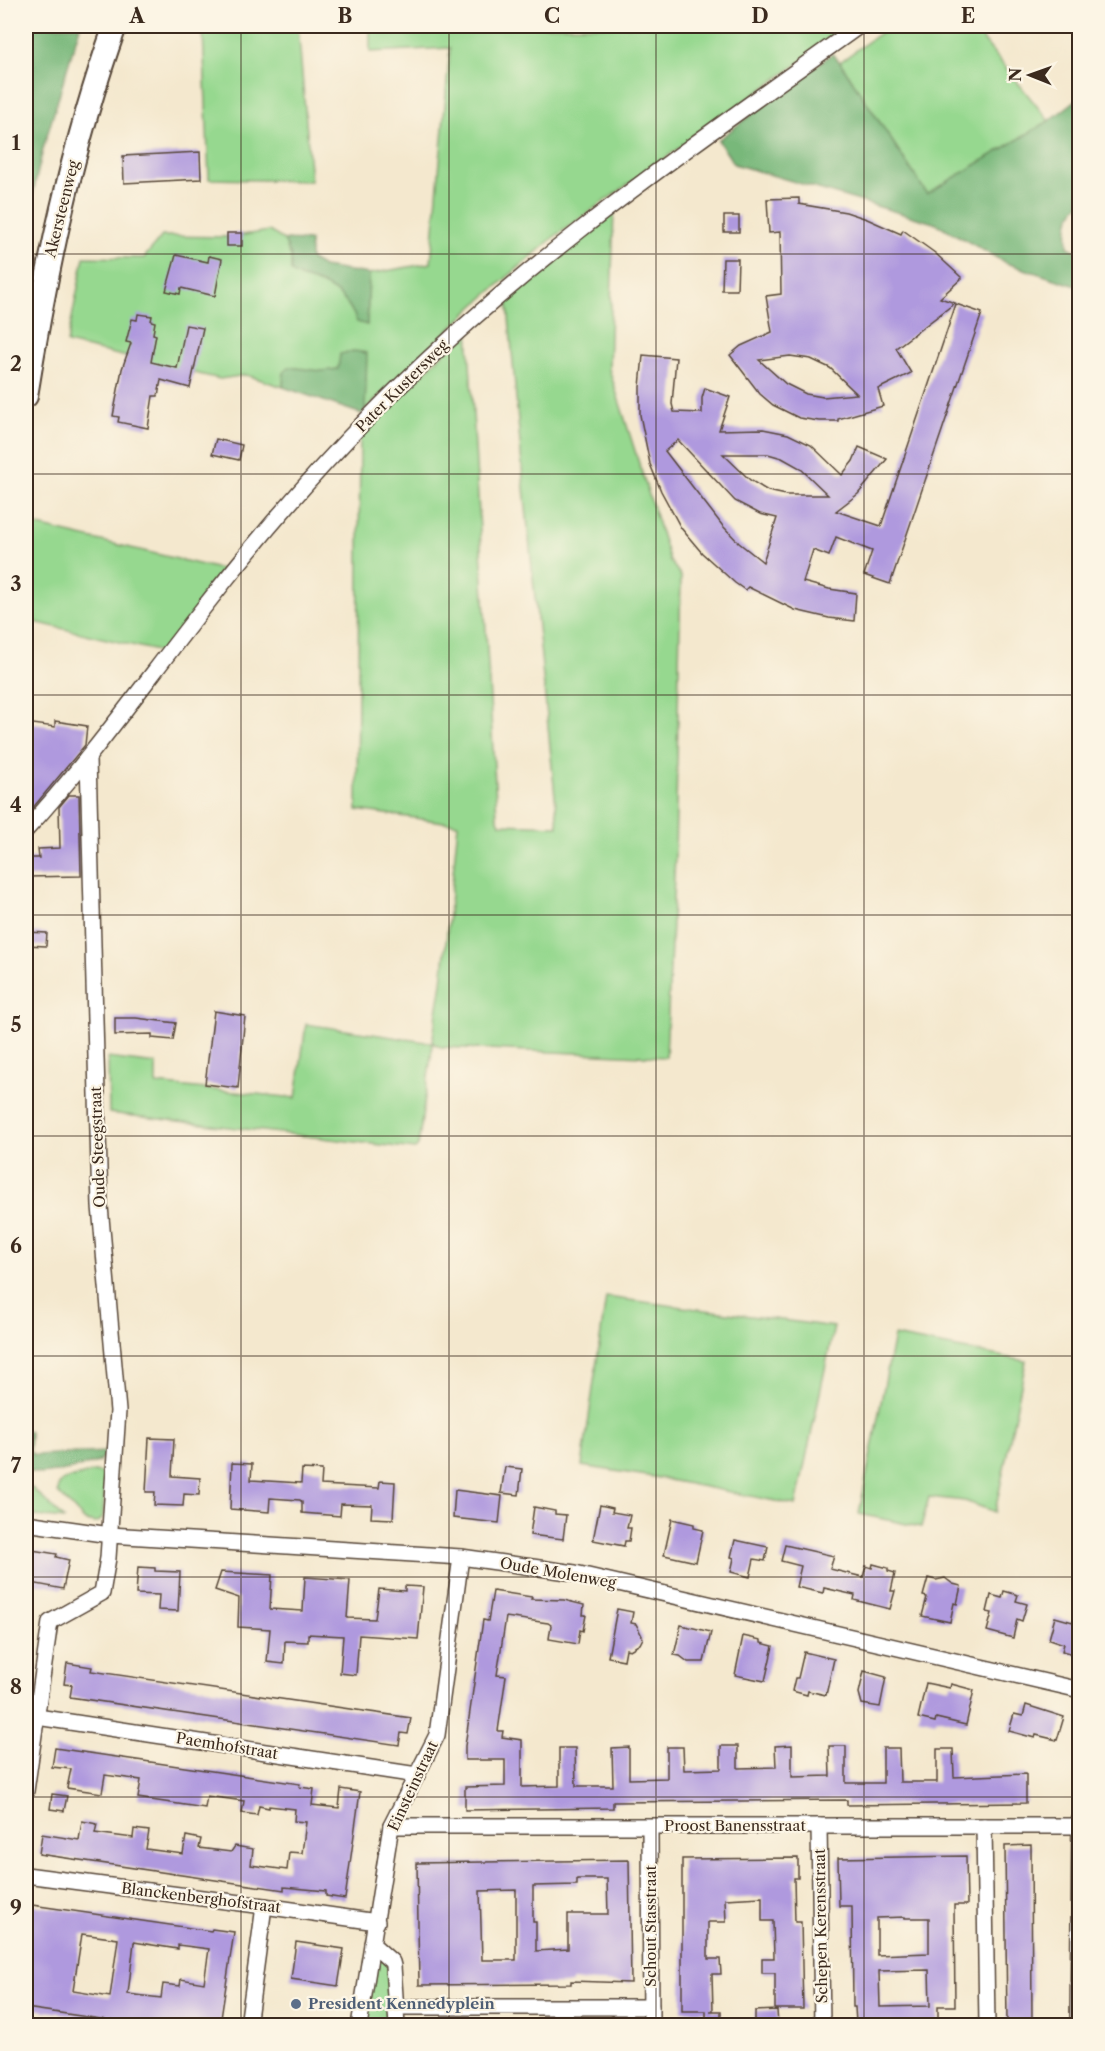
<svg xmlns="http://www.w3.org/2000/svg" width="1105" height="2051" font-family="'Libre Caslon Text',serif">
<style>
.green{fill:#96d88f;stroke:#688156;stroke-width:1.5}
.forest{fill:#78b87a;stroke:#5a714c;stroke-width:1.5}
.building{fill:#af99de;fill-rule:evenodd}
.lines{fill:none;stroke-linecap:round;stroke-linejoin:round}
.street-casing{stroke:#574638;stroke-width:18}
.primary-casing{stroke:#574638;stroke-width:26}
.street{stroke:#fff;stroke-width:15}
.primary{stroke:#fff;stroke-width:22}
.grid{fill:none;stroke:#3b2a1e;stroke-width:1.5;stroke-opacity:0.55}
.service-dot{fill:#5c6f8a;stroke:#fcf5e5;stroke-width:2}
.labels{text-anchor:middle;stroke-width:4.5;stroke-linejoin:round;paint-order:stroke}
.street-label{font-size:15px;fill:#3b2a1e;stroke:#fcf5e5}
.service-label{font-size:15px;font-weight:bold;fill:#4e5e75;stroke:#fcf5e5;text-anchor:start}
.neatline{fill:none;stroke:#3b2a1e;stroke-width:2}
.grid-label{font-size:20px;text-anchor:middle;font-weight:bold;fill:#3b2a1e}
</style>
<rect width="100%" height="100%" fill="#fcf5e5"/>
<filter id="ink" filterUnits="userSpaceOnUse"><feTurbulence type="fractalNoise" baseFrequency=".0167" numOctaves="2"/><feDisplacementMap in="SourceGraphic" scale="12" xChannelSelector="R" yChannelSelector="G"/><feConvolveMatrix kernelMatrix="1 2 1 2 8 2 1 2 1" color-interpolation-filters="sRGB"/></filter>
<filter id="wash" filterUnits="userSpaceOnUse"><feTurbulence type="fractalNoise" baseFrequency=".008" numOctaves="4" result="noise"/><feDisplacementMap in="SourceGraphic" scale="24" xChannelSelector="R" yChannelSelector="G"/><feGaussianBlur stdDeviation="1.35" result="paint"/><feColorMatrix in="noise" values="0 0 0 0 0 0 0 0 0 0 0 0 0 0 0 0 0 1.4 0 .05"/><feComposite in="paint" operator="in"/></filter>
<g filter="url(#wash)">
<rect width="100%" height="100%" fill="#f4e8ce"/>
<g class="green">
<polygon points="216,26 298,26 311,181 209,179 203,30 216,29"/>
<path d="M370,26H851L554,237L475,305L365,410L366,353C357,358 347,366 337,369C322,374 303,369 289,367L284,372L283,387L246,375L220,379L67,343L84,257L144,258L162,236L230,237L269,231L284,240L299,277C328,284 346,294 358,322L367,325L369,274L431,263L450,48L370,52Z"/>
<polygon points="890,26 972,26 1049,121 927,194 840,62"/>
<polygon points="614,210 609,369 670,561 681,576 675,854 666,1057 441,1047 433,1043 418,1146 415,1149 109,1113 108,1058 156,1064 156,1084 296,1098 306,1024 432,1043 442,983 458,824 357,810 360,436 468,329 497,817 500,824 558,826 523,478 507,294"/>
<polygon points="34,525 228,571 165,653 26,620 26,575"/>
<polygon points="606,1297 834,1327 796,1505 654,1477 582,1466"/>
<polygon points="894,1336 1026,1361 995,1512 965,1501 929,1497 921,1527 859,1514"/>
<path d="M94,1472L101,1473L105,1480L103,1516L101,1520L96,1523L85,1521L58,1493C57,1487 58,1483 64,1480Z"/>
<polygon points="26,1487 32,1488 64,1519 26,1515"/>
<polygon points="376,1954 388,1965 391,2025 364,2026"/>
</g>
<g class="forest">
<polygon points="26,26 80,26 43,149 26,223"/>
<path d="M832,54L840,62L927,194L1049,121L1079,98V205C1066,215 1067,232 1068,247L1079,252V287L1006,263L937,224L734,164L718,140Z"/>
<path d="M284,240L310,241V259L323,267L369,274L367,325L357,322C349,300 335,288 313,281C304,278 298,277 291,272V256Z"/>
<polygon points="354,351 367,353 365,410 362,414 283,387 284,372 289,367 321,371 338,369 340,354"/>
<polygon points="26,1431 30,1432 29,1450 34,1455 107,1452 98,1462 64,1471 41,1474 26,1471"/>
</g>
<g id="blocks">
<g class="building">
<polygon points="200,152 201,179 124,183 123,156"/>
<path d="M799,198V204L846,212L867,219L901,234L903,230L935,253L962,278L940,298L955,303L896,348L911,373L878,389L883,406L838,419V421H819L799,418L773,405L760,394L730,355L741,346L772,332L766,296L781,294L780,232L769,233L767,199ZM790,356L811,359L830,368L857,394L823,397L806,394L786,384L759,360Z"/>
<rect x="724" y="216" width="15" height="16"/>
<rect x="227" y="233" width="15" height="13"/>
<polygon points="176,255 208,262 209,256 222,259 215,296 181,288 180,294 166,291"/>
<polygon points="723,259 738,259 737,290 722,290"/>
<path d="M956,304L982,313L890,584L864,575L872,551L836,537L829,556L813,550L803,582L829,589L856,593L854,621L829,618L795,610L748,587L745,590L735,583L702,553L681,528L661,491L650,464L640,415V387L643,355L676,358L672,404L674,412L702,413V398L705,388L730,397L719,430L763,429L788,434L811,445L842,475L853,461L859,447L887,459L858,494L836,511L881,526ZM678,440L735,501L760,514L777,518L763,562L739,543L722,525L665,451ZM723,454H768L782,458L800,468L828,495H786L768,491L750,480Z"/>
<polygon points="138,314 152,316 151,321 155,322 153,334 156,335 151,362 177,368 186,325 203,328 190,388 161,380 158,396 153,396 148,428 118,422 119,417 113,416 122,369 131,343 126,342 132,319 137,320"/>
<polygon points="216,439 242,445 239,460 212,454"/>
<polygon points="55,721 87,726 85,745 26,816 26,723 55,727"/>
<polygon points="69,795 79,795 81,876 26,877 26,858 39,858 38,849 60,848 59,807"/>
<polygon points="26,932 47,933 46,946 26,945"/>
<polygon points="214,1011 245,1016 238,1088 205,1084"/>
<polygon points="115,1018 136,1018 176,1023 173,1040 152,1038 152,1034 115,1035"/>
<polygon points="149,1438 174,1439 172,1476 200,1478 199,1495 184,1494 183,1506 154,1505 155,1492 146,1492"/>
<polygon points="232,1463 252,1464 251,1480 301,1483 302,1469 322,1470 321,1485 379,1488 380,1481 395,1482 393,1519 371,1518 372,1505 341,1504 340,1516 302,1513 302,1502 300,1500 270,1498 269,1512 230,1509"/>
<polygon points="505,1467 522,1469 519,1495 501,1493"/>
<polygon points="455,1490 502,1496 499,1523 453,1518"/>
<polygon points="600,1505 613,1508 612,1512 630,1515 627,1528 631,1528 629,1541 625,1541 624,1546 593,1540"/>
<polygon points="534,1507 555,1511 555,1514 566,1515 563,1539 530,1535"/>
<polygon points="672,1519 694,1524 694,1528 703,1530 696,1562 664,1555"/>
<polygon points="735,1540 768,1547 765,1561 754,1559 750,1577 731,1572 734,1558 731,1557"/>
<polygon points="785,1545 834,1556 830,1569 863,1577 866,1566 872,1568 873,1564 888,1568 888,1571 895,1573 891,1591 895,1591 890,1609 854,1600 855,1595 824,1588 823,1593 796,1587 801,1566 781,1561"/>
<polygon points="26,1549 57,1554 56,1557 69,1560 63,1589 26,1582"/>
<polygon points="138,1567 155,1568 155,1571 180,1572 178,1611 158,1610 159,1595 136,1594"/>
<polygon points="221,1572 272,1575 270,1609 303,1611 305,1577 350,1580 347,1618 375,1619 379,1589 405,1591 405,1586 423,1587 418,1639 359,1635 356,1675 340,1673 343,1636 308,1634 308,1642 285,1641 284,1664 267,1662 270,1629 238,1627 239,1598 215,1590"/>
<polygon points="928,1578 936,1580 945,1578 953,1584 961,1586 957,1604 954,1603 950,1622 922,1616 927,1597 923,1596"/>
<polygon points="493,1591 532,1597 531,1599 564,1600 584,1605 583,1615 586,1615 583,1631 580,1630 578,1644 549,1639 551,1625 548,1623 506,1617 497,1675 506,1676 498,1731 503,1731 502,1737 522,1740 522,1787 559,1786 559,1748 575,1748 576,1786 613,1786 612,1748 629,1747 629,1779 667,1778 667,1747 683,1747 684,1770 721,1769 721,1746 738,1746 738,1768 776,1767 775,1746 792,1745 792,1777 830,1776 829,1746 846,1746 846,1783 883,1783 883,1748 899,1748 900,1782 937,1782 937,1749 953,1749 954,1777 1026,1774 1026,1803 847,1805 847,1800 613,1802 613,1808 465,1810 465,1787 505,1786 505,1760 465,1760 465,1746 483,1620 488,1621"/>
<polygon points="1004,1591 1018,1595 1016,1601 1027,1604 1022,1621 1017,1619 1013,1638 987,1631 992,1613 987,1612 991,1595 1002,1598"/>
<polygon points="617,1609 633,1612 631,1623 636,1624 643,1638 640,1644 630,1650 626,1649 624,1660 608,1657"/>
<polygon points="1055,1617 1080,1624 1080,1656 1062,1651 1064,1644 1049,1639"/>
<polygon points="681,1625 711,1632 704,1662 688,1662 680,1656 674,1655"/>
<polygon points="743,1636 761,1640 761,1643 773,1646 765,1681 735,1675"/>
<polygon points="804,1652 834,1659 826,1695 808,1691 807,1695 792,1691 795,1678 798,1678"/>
<polygon points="67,1663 92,1667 91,1671 411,1718 408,1734 401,1733 399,1745 70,1697 72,1685 64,1684"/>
<polygon points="864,1671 886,1677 880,1707 862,1704 859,1693"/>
<polygon points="926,1683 950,1688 951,1684 974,1690 966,1725 936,1718 935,1722 918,1718"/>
<polygon points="1026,1705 1064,1717 1057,1740 1036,1735 1035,1738 1009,1731 1014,1714 1023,1716"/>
<polygon points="55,1748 300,1784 299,1787 314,1789 312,1805 339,1808 341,1789 360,1792 345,1899 326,1896 326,1891 284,1887 284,1890 39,1854 42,1834 79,1840 82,1821 97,1824 95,1833 133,1838 134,1829 149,1831 146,1849 183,1854 186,1836 201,1839 199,1848 231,1852 235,1846 253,1849 251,1865 287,1870 289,1852 302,1853 306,1822 294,1821 295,1809 269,1806 269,1808 259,1806 257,1815 242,1813 244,1801 207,1796 205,1808 138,1798 141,1780 105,1775 102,1793 67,1788 71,1769 52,1767"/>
<polygon points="52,1794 67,1796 64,1811 50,1809"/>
<polygon points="1031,1845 1032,2025 1007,2025 1005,1846"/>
<path d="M966,1856L967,1905H954L955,2006H938V2022H934V2025H889V2023H856L855,2007H853L852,1906H839L838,1858ZM905,1917V1918H929V1953L877,1955V1918ZM929,1970L930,2006L880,2007L879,1971Z"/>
<polygon points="798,1858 798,1878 794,1878 795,1922 801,1922 803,2009 775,2009 775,1973 762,1973 762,1958 774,1958 773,1921 762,1921 762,1897 725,1899 726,1922 708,1922 708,1959 720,1959 721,1974 712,1974 713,2011 710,2011 721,2011 721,2025 706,2025 706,2011 682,2011 682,1859"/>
<path d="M629,1860L631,1983L571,1981V1984L419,1985L417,1863ZM577,1879H607L608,1914H568V1949L536,1951V1922H533V1886L577,1885ZM516,1890V1960H482L480,1891Z"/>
<path d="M32,1905L211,1931L212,1929L234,1932L220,2025H142L26,2008V1948ZM82,1934L118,1939L110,1997L73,1991ZM134,1942L178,1949V1945L209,1949L204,1983L181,1979L180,1986L163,1984L161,1998L128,1994Z"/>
<polygon points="296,1942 344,1949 338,1986 291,1979"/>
<polygon points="777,2010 778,2025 755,2025 755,2011"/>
</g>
</g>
</g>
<g filter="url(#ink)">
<use href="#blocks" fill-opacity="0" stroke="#574638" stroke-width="1.5"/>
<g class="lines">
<defs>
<g id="street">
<path d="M26,830C89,761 143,685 201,611C254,543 310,477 370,416C517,265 689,148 859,26"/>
<polyline points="26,1523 110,1535 461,1557 575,1573 1080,1690"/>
<polyline points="37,1717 417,1775"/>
<polyline points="26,1791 50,1622 102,1593 108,1558 118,1411 100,1206 88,759"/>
<polyline points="391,1826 1079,1826"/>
<polyline points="819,1826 822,2026"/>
<polyline points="984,1826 987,2026"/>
<polyline points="650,1827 651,2026"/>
<polyline points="26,1875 264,1906 377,1922"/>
<polyline points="372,1944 392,1962 393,1966 397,2026"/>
<polyline points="397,2007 651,2007"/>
<polyline points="248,2026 264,1906"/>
<polyline points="359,2026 391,1826 437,1735 461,1557"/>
<polyline points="1078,2026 1080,1817"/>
</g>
<path id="primary" d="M26,396C46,270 72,146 115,26"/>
</defs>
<use href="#street" class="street-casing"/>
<use href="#primary" class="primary-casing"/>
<use href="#street" class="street"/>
<use href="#primary" class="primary"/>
</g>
</g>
<path class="grid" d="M241,26V2026M449,26V2026M656,26V2026M864,26V2026M26,254H1080M26,474H1080M26,695H1080M26,915H1080M26,1136H1080M26,1356H1080M26,1577H1080M26,1797H1080"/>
<circle class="service-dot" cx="296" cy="2004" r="6"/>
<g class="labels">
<g class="street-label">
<text transform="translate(62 209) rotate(-76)" y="5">Akersteenweg</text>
<text transform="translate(402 386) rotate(-45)" y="5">Pater Kustersweg</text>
<text transform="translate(98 1147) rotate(-92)" y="5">Oude Steegstraat</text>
<text transform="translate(558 1573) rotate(10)" y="5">Oude Molenweg</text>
<text transform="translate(227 1746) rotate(9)" y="5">Paemhofstraat</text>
<text transform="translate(413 1786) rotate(-65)" y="5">Einsteinstraat</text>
<text x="735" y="1831">Proost Banensstraat</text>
<text transform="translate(201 1898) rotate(7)" y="5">Blanckenberghofstraat</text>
<text transform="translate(651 1926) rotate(-90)" y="5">Schout Stasstraat</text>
<text transform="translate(821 1926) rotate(-91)" y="5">Schepen Kerensstraat</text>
</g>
<g class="service-label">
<text x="308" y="2009">President Kennedyplein</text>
</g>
</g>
<rect width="1105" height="2051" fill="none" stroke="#fcf5e5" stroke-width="66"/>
<g transform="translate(1030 75) rotate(271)" stroke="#fcf5e5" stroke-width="4.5" paint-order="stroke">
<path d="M0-4.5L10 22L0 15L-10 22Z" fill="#3b2a1e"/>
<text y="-9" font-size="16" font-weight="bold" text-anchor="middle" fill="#3b2a1e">N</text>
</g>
<rect x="33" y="33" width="1039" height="1985" class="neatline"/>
<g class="grid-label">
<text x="137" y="23">A</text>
<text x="345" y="23">B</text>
<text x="552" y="23">C</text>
<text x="760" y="23">D</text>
<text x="968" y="23">E</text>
<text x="16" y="150">1</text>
<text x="16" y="371">2</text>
<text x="16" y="591">3</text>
<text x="16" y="812">4</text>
<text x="16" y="1032">5</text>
<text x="16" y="1253">6</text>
<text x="16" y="1473">7</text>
<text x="16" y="1694">8</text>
<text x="16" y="1915">9</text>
</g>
</svg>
